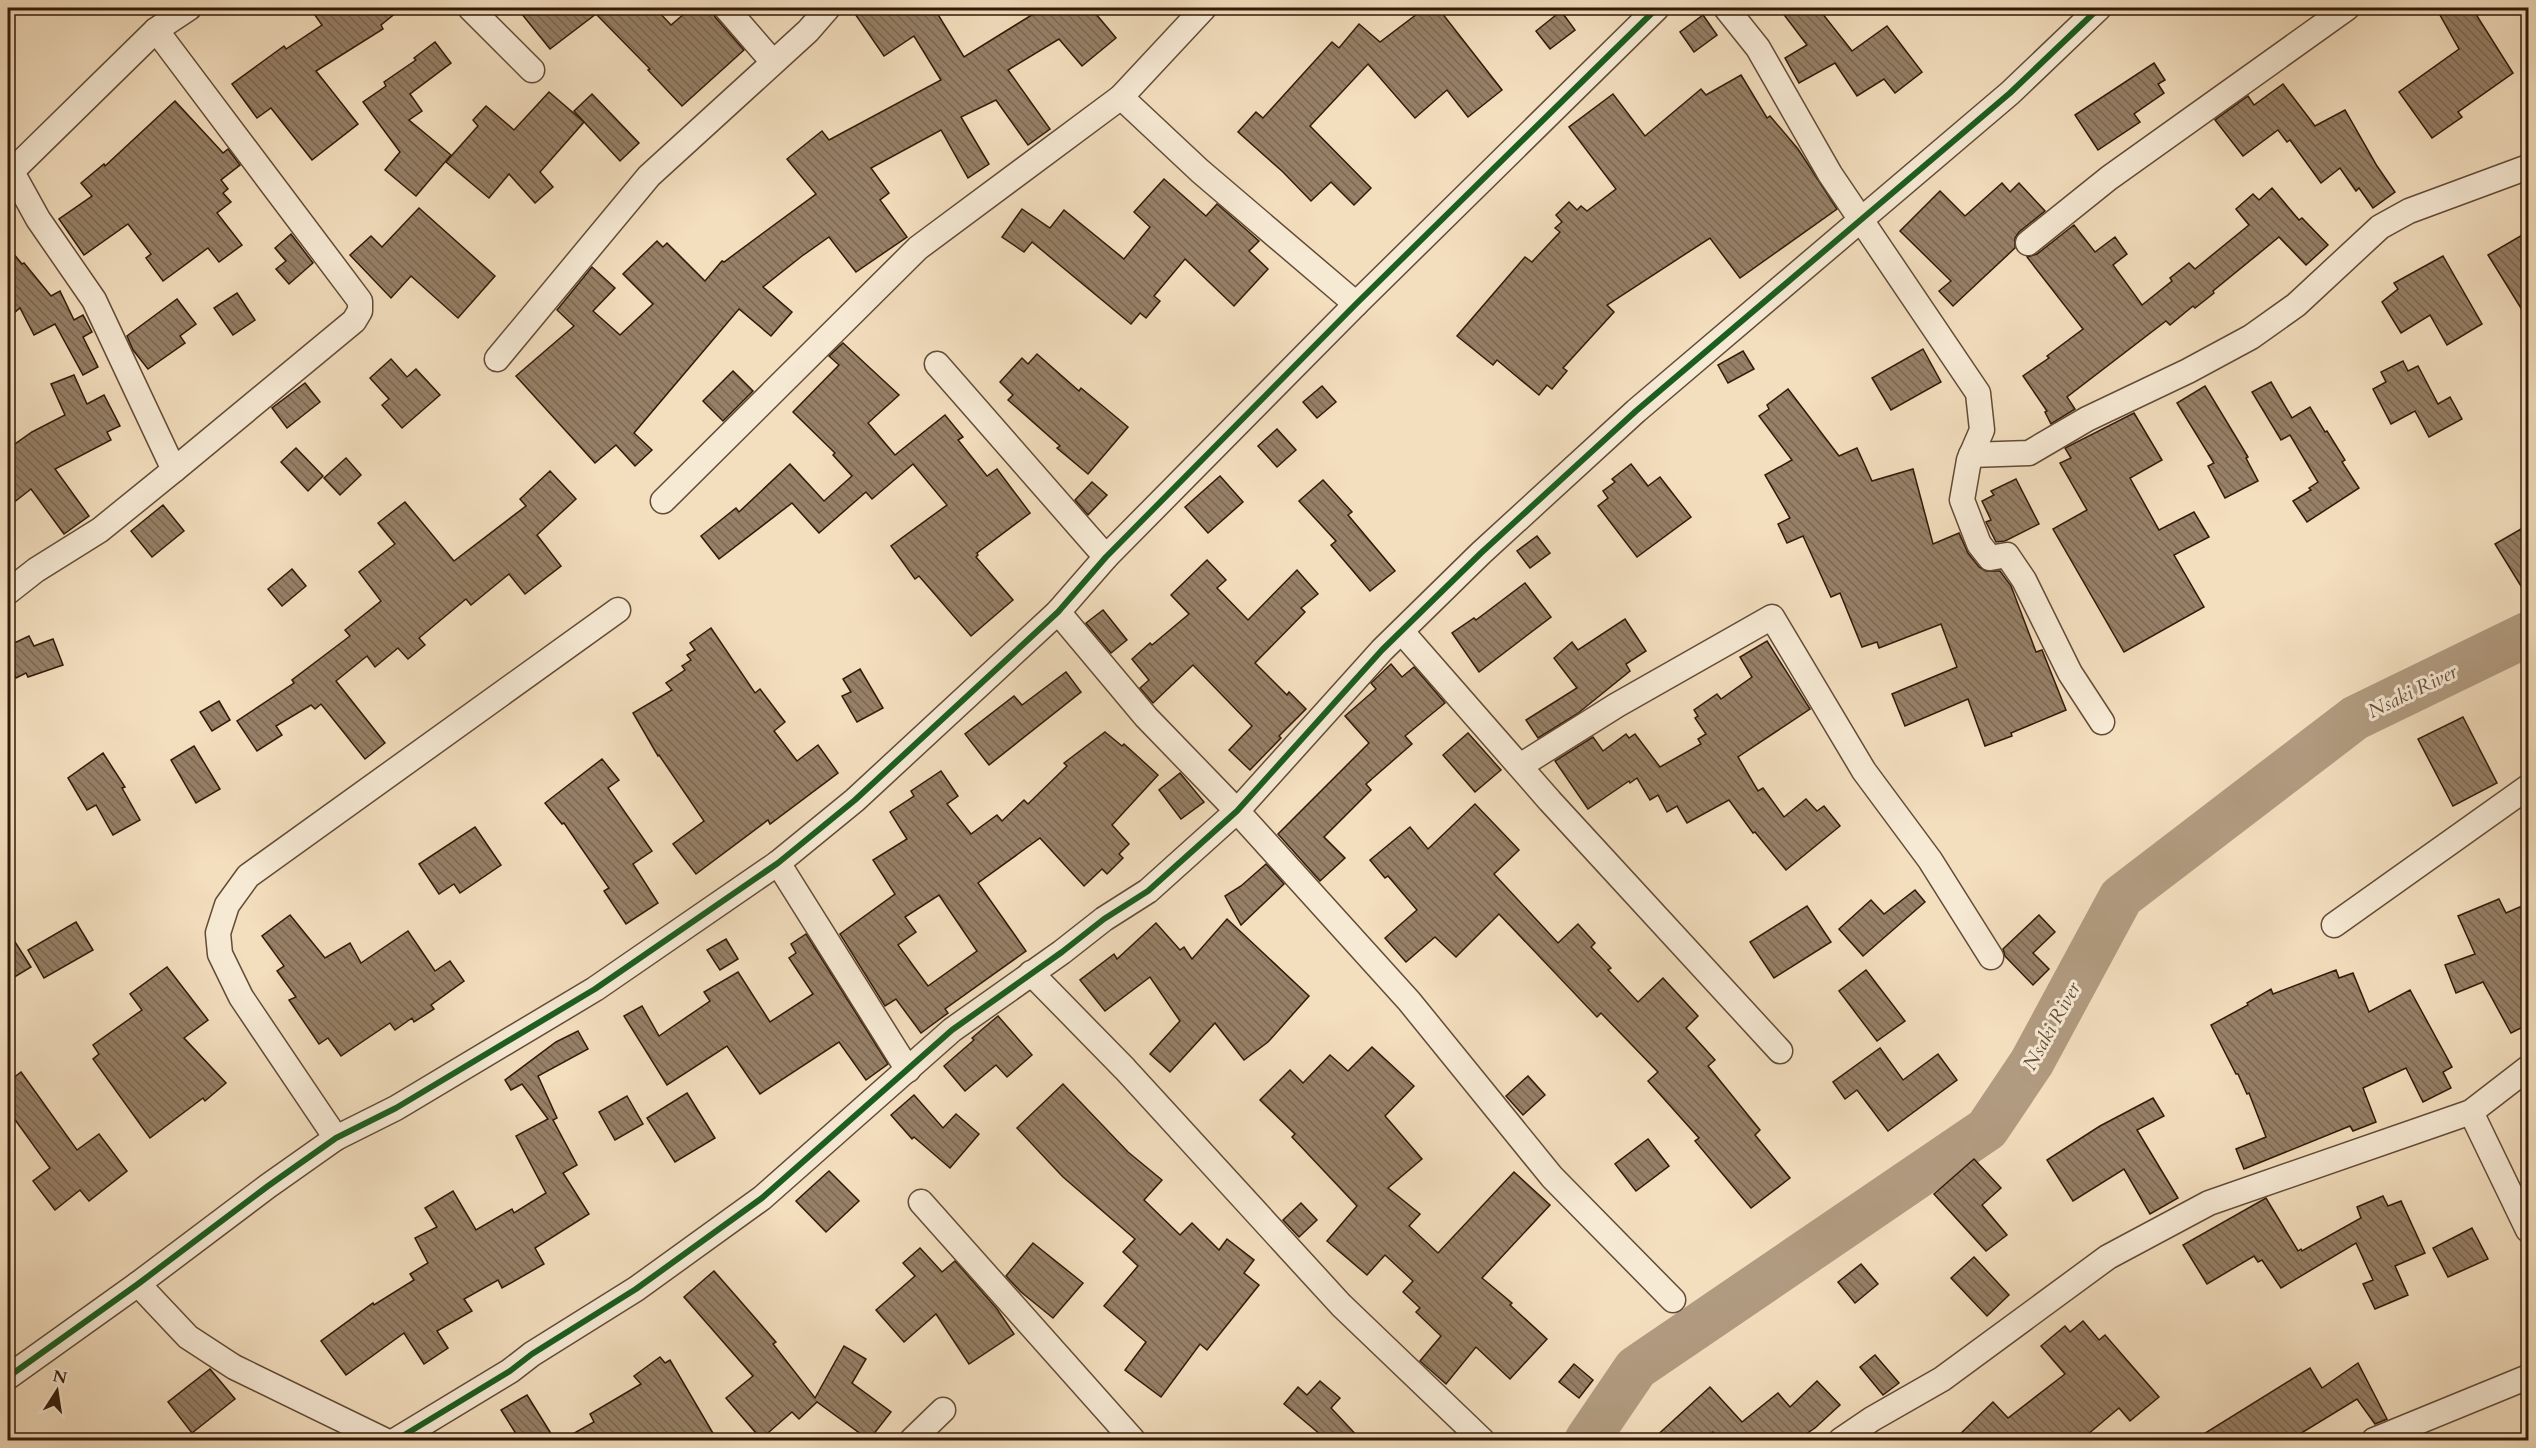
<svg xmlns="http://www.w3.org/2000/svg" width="2536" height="1448" font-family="Cardo,serif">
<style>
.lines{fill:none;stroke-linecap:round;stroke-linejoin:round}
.river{stroke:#b19b80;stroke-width:45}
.building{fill:url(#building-back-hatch);stroke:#321a08;stroke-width:1.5;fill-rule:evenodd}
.minor-casing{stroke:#624b36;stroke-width:27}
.minor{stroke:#f7ead5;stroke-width:24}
.cycleway-casing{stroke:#f7ead5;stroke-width:10}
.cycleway{stroke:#1b5e20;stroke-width:6}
.labels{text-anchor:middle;stroke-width:6;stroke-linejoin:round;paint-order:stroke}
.water-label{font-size:20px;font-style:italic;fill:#654e38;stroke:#f7ead5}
</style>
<defs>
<pattern id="building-back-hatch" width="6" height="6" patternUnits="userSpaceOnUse" patternTransform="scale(1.5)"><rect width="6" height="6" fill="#968067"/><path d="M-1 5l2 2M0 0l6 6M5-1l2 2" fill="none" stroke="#7b6853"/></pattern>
</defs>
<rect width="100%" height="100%" fill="#f3debe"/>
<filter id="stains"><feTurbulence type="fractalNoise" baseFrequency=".00333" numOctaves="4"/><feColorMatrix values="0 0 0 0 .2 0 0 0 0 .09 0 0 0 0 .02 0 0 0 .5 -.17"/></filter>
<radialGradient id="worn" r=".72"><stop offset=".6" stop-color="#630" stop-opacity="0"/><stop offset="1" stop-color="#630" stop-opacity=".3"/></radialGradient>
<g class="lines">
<polyline class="river" points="1587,1440 1636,1368 1987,1129 2032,1062 2121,897 2355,718 2528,634"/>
</g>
<g class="building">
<polygon points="310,8 402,8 381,25 383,29 316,71 358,124 312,160 271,108 257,118 232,84 284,46 286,49 322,25"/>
<polygon points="517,8 655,8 671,25 691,8 711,8 715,17 744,50 682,106 648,70 650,69 596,14 550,49"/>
<polygon points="851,8 934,8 964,57 1043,8 1091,8 1116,38 1082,66 1059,39 1008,70 1050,129 1028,145 996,100 961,117 989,164 968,178 941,130 871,168 889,193 880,200 907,237 856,272 829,237 802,256 763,287 792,312 771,336 739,309 634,433 652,450 635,466 616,445 595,463 516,376 574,326 557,310 592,267 615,288 593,311 620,335 653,304 623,274 657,241 663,247 667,243 705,281 722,261 724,262 816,194 787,159 822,131 829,140 941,80 914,36 884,56"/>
<polygon points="1425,8 1438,8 1502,90 1468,117 1447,90 1415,118 1368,64 1310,126 1371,188 1354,205 1331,182 1311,201 1283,172 1238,132 1256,112 1263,118 1332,42 1339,48 1359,24 1380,42"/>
<polygon points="1779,8 1818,8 1852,51 1887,26 1922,72 1895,93 1884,79 1857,96 1835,63 1799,83 1785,58 1807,45"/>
<polygon points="2455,8 2472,8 2513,73 2458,112 2462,117 2432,138 2399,92 2459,49 2440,15"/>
<polygon points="1561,11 1575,30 1550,49 1536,31"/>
<polygon points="1703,15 1717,35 1694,52 1680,32"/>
<polygon points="435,42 451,63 410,94 422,111 409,120 451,155 416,196 385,170 400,152 363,102 386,86 384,82 416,60 414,58"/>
<polygon points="2154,63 2165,80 2158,84 2164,93 2134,114 2140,122 2098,150 2075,115"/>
<polygon points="1741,75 1767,118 1770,116 1798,149 1837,209 1740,278 1710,238 1607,305 1614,312 1563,368 1567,371 1552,389 1547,385 1539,395 1497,360 1493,365 1457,336 1525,257 1532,262 1560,232 1555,228 1562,222 1556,215 1569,202 1577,210 1581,206 1587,211 1616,189 1569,127 1613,94 1645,136 1701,89 1706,95"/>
<polygon points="2283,84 2315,126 2345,110 2377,166 2395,192 2373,208 2359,188 2356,191 2340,168 2321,183 2290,140 2287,142 2278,130 2243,156 2215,120 2248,96 2254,105"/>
<polygon points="549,92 584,122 540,172 553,187 535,203 509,174 489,198 446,162 478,126 473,120 486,106 514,130"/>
<polygon points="592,94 639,143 620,161 574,111"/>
<polygon points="175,101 223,153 228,149 240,165 221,180 228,189 223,193 231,202 217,213 242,245 219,262 208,248 163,281 146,258 151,254 128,224 84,255 59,219 92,196 81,183 104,164 105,166"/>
<polygon points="1164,179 1206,216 1217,204 1259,241 1249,251 1268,269 1234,306 1185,259 1154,296 1160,301 1146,318 1140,313 1131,324 1032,242 1024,252 1002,237 1022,209 1050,228 1064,210 1124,259 1150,227 1134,212"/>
<polygon points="2002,183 2010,192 2019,183 2045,211 2019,232 2015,238 2015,248 1953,306 1939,291 1951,281 1900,231 1940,191 1965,216"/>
<polygon points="2272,188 2299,220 2302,218 2328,245 2306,265 2279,237 2213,291 2214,293 2195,308 2193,306 2170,325 2166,321 2067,397 2075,409 2051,424 2045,412 2047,411 2023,376 2049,358 2047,356 2083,329 2027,257 2037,254 2074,225 2095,252 2115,237 2127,254 2113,265 2142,305 2172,281 2170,278 2189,263 2195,269 2249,225 2236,209 2253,194 2259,200"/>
<polygon points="419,208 495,276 458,318 411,276 391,298 350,255 371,236 382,247"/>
<polygon points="2529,231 2529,321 2488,255"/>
<polygon points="291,234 313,263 289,284 276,269 286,261 275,248"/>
<polygon points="8,247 22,264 24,263 51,296 60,291 74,320 83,315 92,332 83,337 98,367 83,375 55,324 34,335 20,308 8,318"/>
<polygon points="2443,256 2482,324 2447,345 2430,315 2401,333 2382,302 2398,289 2394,283"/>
<polygon points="237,293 255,320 233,335 214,308"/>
<polygon points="177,299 196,324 180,336 185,343 148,369 133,350 127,336"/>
<polygon points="843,343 899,395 868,423 895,455 945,415 963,437 958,440 987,476 997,469 1030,513 977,553 978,555 976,557 1013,600 971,636 919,576 915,579 891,546 947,505 913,464 872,499 866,492 819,533 792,503 719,559 701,536 736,508 739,512 790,464 824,501 852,476 833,455 835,453 793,412 839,365 829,356"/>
<polygon points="1923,349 1941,382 1891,410 1872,378"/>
<polygon points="1743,351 1754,369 1728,383 1718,365"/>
<polygon points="1037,354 1079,391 1081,388 1128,427 1088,474 1057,448 1060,446 1008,400 1013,395 1000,382 1022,358 1028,364"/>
<polygon points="391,359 407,377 416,369 440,395 402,428 382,405 389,399 370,378"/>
<polygon points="2403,361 2408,371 2418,366 2438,404 2450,397 2462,419 2429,437 2415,411 2391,424 2373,389 2386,382 2381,372"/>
<polygon points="733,371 753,391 723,421 703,401"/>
<polygon points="74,375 87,404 104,395 120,426 107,432 111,440 55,469 89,516 64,534 31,489 8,507 8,449 32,432 65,415 51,384"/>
<polygon points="2271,382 2292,418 2310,407 2325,432 2327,431 2345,460 2342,462 2359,488 2307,522 2293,501 2311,490 2309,488 2318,482 2290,435 2281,440 2252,392"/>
<polygon points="305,383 320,402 287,428 272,408"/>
<polygon points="1322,386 1336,402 1317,418 1303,402"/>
<polygon points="2205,386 2248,457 2246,458 2258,481 2225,498 2208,466 2214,463 2177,403"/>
<polygon points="1788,389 1839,456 1857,448 1872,481 1913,469 1933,544 1959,533 1968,553 1979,567 1986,571 2000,571 2011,586 2036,652 2042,650 2066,710 2011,733 2012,736 1985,746 1968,699 1905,726 1892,694 1957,667 1941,624 1879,648 1877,642 1862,647 1840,593 1831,597 1803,536 1787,543 1778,524 1790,518 1765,475 1792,460 1759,416 1769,409 1767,405"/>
<polygon points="2134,413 2162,460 2130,478 2159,530 2194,512 2209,537 2174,555 2204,607 2124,652 2053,529 2087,510 2060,463 2071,458 2065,448"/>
<polygon points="1277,429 1296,450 1277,467 1258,446"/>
<polygon points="296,448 323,476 308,491 281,462"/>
<polygon points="346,458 361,475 340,495 324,478"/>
<polygon points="1631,464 1648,486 1660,477 1691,517 1637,557 1598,506 1608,498 1603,491 1615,482 1612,479"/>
<polygon points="550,471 576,499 537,535 561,566 525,594 509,574 471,605 466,599 419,638 425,645 408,659 398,648 375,667 367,656 336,681 385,743 365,759 321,704 315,709 311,705 276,726 282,735 257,751 237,721 294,683 292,680 350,636 345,630 381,601 359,572 395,544 378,523 405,502 454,561 526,506 520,499"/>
<polygon points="1220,476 1243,502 1208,533 1185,507"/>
<polygon points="2016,479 2039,524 2005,541 1996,542 1986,522 1991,520 1982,501 1994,495 1991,491"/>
<polygon points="1323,480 1352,512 1348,515 1395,571 1370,591 1331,545 1336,541 1299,501"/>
<polygon points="1092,482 1107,495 1088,515 1075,500"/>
<polygon points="163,505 184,531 152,557 131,531"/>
<polygon points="2521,529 2529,541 2529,599 2495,544"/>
<polygon points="1537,536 1550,553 1530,568 1517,551"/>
<polygon points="1207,560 1226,580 1217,588 1248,620 1297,570 1318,594 1301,608 1305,612 1255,663 1287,695 1289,692 1306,709 1279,736 1281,738 1250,770 1229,750 1252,726 1193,665 1153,703 1140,688 1149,680 1132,659 1150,643 1152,645 1189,614 1171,595"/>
<polygon points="292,569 306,586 282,606 268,589"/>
<polygon points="1525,583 1551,617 1479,672 1452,633 1474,618 1476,620"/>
<polygon points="1103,610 1127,640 1111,653 1086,623"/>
<polygon points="1625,619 1646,651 1626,664 1630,671 1577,714 1538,738 1526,720 1577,688 1554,658 1572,642 1578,650"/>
<polygon points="711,628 755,693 760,689 785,722 774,731 797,761 818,745 838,773 770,824 768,820 696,874 673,844 704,821 659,755 658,756 633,713 672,690 666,683 685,670 682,666 691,660 687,655 695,650 690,643"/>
<polygon points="29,636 34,646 53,639 63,665 28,677 26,673 16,678 8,660 8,646"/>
<polygon points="1767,641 1810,709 1738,757 1758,791 1763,788 1784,817 1806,799 1817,811 1824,806 1840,826 1786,870 1755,832 1753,833 1729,800 1687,823 1677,806 1667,812 1658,795 1650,800 1637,778 1630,783 1629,781 1588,809 1555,761 1593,737 1603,751 1626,734 1629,738 1635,734 1660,767 1701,744 1698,739 1706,734 1695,718 1698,716 1694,710 1717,694 1721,699 1752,677 1740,657"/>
<polygon points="1391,664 1402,677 1414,667 1445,703 1405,736 1412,744 1366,784 1371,790 1324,837 1345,858 1320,881 1278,834 1369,743 1345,716 1376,689 1371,683"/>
<polygon points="860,669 883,708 857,722 842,696 851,692 843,679"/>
<polygon points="1066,672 1081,692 989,765 965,734 1014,696 1022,705"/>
<polygon points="219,701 230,720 212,731 200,712"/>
<polygon points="2463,717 2497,783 2453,806 2418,739"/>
<path d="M1105,732L1122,746L1124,744L1158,775L1112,825L1129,844L1119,854L1123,858L1107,874L1102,869L1084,886L1040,838L978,883L1026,951L945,1009L948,1013L921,1033L896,999L885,1006L840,934L895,894L873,860L907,839L890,812L914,796L911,791L941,771L958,796L947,804L971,834L997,815L1002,821L1024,800L1028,804L1067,766L1064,763ZM939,895L977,951L928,986L898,945L916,932L905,917Z"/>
<polygon points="1468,733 1501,770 1475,792 1443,755"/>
<polygon points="194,746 220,789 196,803 171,760"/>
<polygon points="103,753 125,787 122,788 140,820 113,835 96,805 87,810 68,778"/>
<polygon points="602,759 619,780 608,788 652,851 633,864 658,903 626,924 604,891 609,888 564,823 562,824 545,803"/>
<polygon points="1180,773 1204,802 1181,819 1159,790"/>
<polygon points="1475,804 1519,850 1494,874 1558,943 1578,924 1595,943 1591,947 1611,968 1608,970 1638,1002 1663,978 1698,1016 1686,1028 1715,1060 1708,1066 1760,1130 1755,1135 1790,1178 1751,1208 1695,1141 1699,1138 1648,1081 1658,1072 1601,1013 1597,1017 1499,914 1456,957 1435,937 1406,962 1385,938 1417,910 1388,876 1385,878 1370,860 1410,827 1428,849"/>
<polygon points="475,827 501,865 460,893 454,884 439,894 419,864"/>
<polygon points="1266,864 1284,884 1241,925 1225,896 1241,886"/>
<polygon points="1915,890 1925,902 1863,956 1839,929 1871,900 1884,914"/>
<polygon points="2499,899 2506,913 2529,903 2529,1024 2511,1033 2483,982 2456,993 2445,965 2475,954 2458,916"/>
<polygon points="1807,906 1831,942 1774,978 1750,942"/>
<polygon points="290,915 325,958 350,943 361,963 408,931 435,971 450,961 464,981 431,1005 434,1009 414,1022 412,1018 395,1030 390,1023 341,1056 328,1038 319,1044 289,1000 296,997 277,971 284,966 262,936"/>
<polygon points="2039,915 2055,932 2033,953 2049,969 2033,985 2005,956 2003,949"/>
<polygon points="1227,919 1309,996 1268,1042 1244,1060 1215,1023 1170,1072 1150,1054 1180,1021 1150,977 1105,1011 1080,980 1114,954 1117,959 1156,923 1180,950 1184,947 1192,959"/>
<polygon points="76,922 93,950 44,978 28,950"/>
<polygon points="8,931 31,967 8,981"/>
<polygon points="806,934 888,1064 866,1080 839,1042 760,1094 727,1046 667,1085 624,1016 642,1006 659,1036 710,1001 704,992 738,972 770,1022 813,994 789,958 796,953 791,944"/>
<polygon points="726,939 738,959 720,970 707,950"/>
<polygon points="167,967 208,1020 184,1038 226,1083 205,1101 203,1098 150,1138 93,1059 99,1054 93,1045 142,1010 130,994"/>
<polygon points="1866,970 1905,1021 1877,1041 1839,991"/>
<polygon points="2336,970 2339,978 2353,973 2369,1012 2410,990 2452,1067 2443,1072 2451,1088 2423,1102 2406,1068 2363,1088 2376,1122 2353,1131 2350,1126 2244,1169 2236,1149 2266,1137 2249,1093 2247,1094 2238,1074 2236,1074 2211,1025 2248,1005 2247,1003 2271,989 2273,994"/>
<polygon points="998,1016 1032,1055 1007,1077 996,1065 965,1091 944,1066 974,1040 972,1038"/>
<polygon points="578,1031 588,1049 538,1076 557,1118 553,1120 577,1165 563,1173 589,1214 535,1248 544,1264 502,1288 498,1280 464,1299 472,1311 437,1331 448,1348 424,1364 404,1333 346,1375 321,1341 373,1303 374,1305 414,1280 410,1274 428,1263 415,1238 437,1227 425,1208 453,1191 476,1230 512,1209 514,1213 546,1193 516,1136 548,1119 522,1084 511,1090 505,1080 556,1042"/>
<polygon points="1372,1047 1414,1086 1385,1116 1422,1159 1388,1188 1420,1214 1409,1226 1438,1253 1514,1172 1550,1205 1482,1278 1512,1303 1510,1305 1547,1339 1510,1379 1476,1347 1446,1384 1420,1361 1441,1336 1416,1312 1420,1308 1403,1292 1413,1281 1385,1255 1367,1275 1327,1241 1357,1206 1292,1137 1295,1134 1260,1100 1290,1070 1303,1083 1330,1055 1348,1071"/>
<polygon points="1880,1048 1903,1080 1938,1054 1957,1080 1888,1131 1857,1090 1845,1099 1833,1082"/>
<polygon points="21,1072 77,1150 99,1134 127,1171 89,1201 80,1190 55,1210 33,1181 50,1168 8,1110 8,1082"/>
<polygon points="1528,1076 1545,1095 1523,1115 1506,1096"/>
<polygon points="1063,1084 1128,1152 1162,1180 1144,1200 1180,1235 1192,1223 1219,1250 1227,1239 1254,1260 1244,1273 1259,1285 1207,1350 1200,1344 1161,1397 1125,1370 1146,1342 1104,1306 1138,1266 1123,1252 1135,1239 1063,1177 1017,1128"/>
<polygon points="687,1093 715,1138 675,1162 647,1118"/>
<polygon points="914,1095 943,1128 956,1114 979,1134 950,1168 914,1137 912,1139 891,1115"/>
<polygon points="627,1096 643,1124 615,1140 599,1112"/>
<polygon points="2153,1098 2164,1116 2137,1130 2178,1198 2150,1214 2124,1169 2073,1201 2047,1160 2100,1126"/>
<polygon points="1648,1139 1669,1166 1636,1191 1615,1164"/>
<polygon points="1974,1159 2001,1188 1982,1205 2007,1235 1986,1251 1934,1194"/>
<polygon points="829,1171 859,1201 826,1232 796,1201"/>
<polygon points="2383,1196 2388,1206 2401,1201 2425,1253 2395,1266 2408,1295 2375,1309 2363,1284 2373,1280 2356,1243 2281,1288 2262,1260 2258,1262 2254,1256 2207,1284 2183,1245 2266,1198 2298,1251 2301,1249 2302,1251 2361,1218 2357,1207"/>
<polygon points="1301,1203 1317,1220 1299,1237 1283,1220"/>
<polygon points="2472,1228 2488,1259 2448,1277 2433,1248"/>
<polygon points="1033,1243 1083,1283 1053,1318 1021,1292 1006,1276"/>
<polygon points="920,1248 942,1272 955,1261 997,1309 1014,1334 969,1364 936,1314 904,1342 876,1310 915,1276 903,1263"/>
<polygon points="1974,1257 2009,1295 1987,1316 1951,1278"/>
<polygon points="1861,1264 1878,1284 1855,1303 1838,1282"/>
<polygon points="714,1271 776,1342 773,1344 815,1398 844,1346 866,1359 852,1383 891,1412 869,1440 817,1402 799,1419 792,1412 761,1439 726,1398 753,1376 684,1297"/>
<polygon points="2083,1321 2099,1340 2105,1335 2159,1397 2130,1421 2119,1408 2081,1440 1954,1440 1993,1402 2008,1418 2065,1374 2041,1346 2065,1326 2070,1332"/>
<polygon points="1875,1355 1899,1383 1883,1395 1860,1367"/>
<polygon points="660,1357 665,1363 670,1360 717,1440 562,1440 594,1422 590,1414 641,1384 634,1376"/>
<polygon points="2358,1363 2387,1419 2375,1424 2357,1399 2290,1440 2194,1440 2310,1368 2322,1388"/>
<polygon points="1574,1364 1593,1380 1579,1398 1559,1382"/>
<polygon points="210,1369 235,1399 192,1433 168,1402"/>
<polygon points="1320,1381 1340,1398 1331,1408 1361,1440 1327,1440 1284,1404 1298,1387 1307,1395"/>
<polygon points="1817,1381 1840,1405 1815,1428 1797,1440 1719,1440 1713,1432 1704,1440 1652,1440 1710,1387 1742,1422 1778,1393 1790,1407"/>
<polygon points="527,1395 555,1440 520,1440 501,1410"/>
</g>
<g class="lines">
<defs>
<g id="minor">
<polyline points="470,8 532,70"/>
<polyline points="726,8 772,61"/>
<polyline points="1726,8 1758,48 1830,174 1978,393 1982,430 1969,460 1962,500 1979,544 1990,558 2007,555 2024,580 2070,673 2102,722"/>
<polyline points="156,30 360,301 360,311 354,321 174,470"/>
<polyline points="1121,97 1200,171 1356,304"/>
<polyline points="8,175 156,30 189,8"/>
<polyline points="2028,243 2109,178 2347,8"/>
<polyline points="497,359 649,176 808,31 828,8"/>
<polyline points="937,364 1106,557"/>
<polyline points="1971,455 2029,453 2087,419 2188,371 2251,337 2296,305 2380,227 2409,211 2528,167"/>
<polyline points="663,501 918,248 1121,97 1204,8"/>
<polyline points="8,592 36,570 100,530 174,470 94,300 38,219 12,172"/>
<polyline points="1058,612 1146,717 1237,811 1409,1001 1552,1177 1673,1300"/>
<polyline points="1402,632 1550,801 1780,1051"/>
<polyline points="1520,766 1617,705 1772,617 1864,771 1930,860 1991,957"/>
<polyline points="778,863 908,1070"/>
<polyline points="2334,925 2528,787"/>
<polyline points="1031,973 1125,1069 1341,1305 1482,1440"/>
<polyline points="2471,1112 2528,1230"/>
<polyline points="336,1138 241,997 220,954 218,933 227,905 248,876 618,610"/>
<polyline points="921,1202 1133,1440"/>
<polyline points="138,1284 188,1337 234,1367 384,1440"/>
<polyline points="8,1377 138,1284 268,1186 336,1138 396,1108 595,989 778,863 855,800 1058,612 1106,557 1356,304 1657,8"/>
<polyline points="396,1440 510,1371 532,1354 636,1289 762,1198 952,1030 1062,952 1104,919 1148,891 1237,811 1382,650 1481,553 1636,411 2010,93 2099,8"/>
<polyline points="912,1440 943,1410"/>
<polyline points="1841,1440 1872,1419 1942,1379 2108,1257 2209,1203 2471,1112 2528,1068"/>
<polyline points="2374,1440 2528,1377"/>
</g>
</defs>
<use href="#minor" class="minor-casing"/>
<use href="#minor" class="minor"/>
<defs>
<g id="cycleway">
<polyline points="8,1377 138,1284 268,1186 336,1138 396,1108 595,989 778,863 855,800 1058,612 1106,557 1356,304 1657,8"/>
<polyline points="396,1440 510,1371 532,1354 636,1289 762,1198 952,1030 1062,952 1104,919 1148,891 1237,811 1382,650 1481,553 1636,411 2010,93 2099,8"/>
</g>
</defs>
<use href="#cycleway" class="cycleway-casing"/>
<use href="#cycleway" class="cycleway"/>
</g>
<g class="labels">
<g class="water-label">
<text transform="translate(2412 691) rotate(-26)" y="7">Nsaki River</text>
<text transform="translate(2051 1026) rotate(-61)" y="7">Nsaki River</text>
</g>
</g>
<rect width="2536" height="1448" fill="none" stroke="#f3debe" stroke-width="30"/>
<rect x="9" y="9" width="2518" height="1430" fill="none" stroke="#321a08" stroke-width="3"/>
<rect x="15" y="15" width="2506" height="1418" fill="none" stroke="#321a08" stroke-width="1.5"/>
<g transform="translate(57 1391) rotate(12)" stroke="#f7ead5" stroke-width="4.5" paint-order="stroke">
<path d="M0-4.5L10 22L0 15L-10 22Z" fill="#321a08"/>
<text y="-9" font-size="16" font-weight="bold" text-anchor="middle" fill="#321a08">N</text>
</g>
<rect width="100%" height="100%" filter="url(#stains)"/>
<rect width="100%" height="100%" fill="url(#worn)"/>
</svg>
